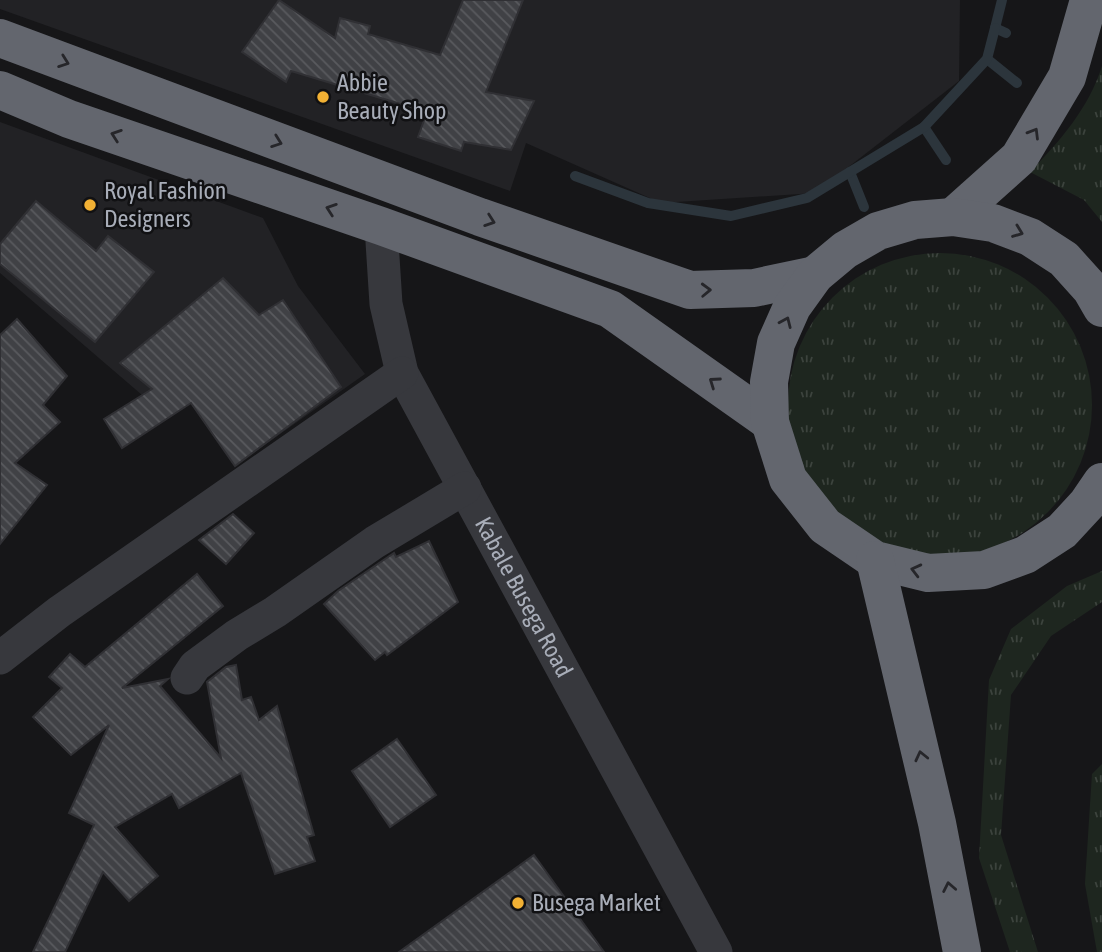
<svg xmlns="http://www.w3.org/2000/svg" width="1102" height="952" font-family="'Asap Condensed',sans-serif">
<style>
.built{fill:#222225}
.grass{fill:url(#grass-tufts)}
.lines{fill:none;stroke-linecap:round;stroke-linejoin:round}
.stream{stroke:#2c353c;stroke-width:10}
.building{fill:url(#building-back-hatch);stroke:#303034;stroke-width:2}
.minor{stroke:#37383d;stroke-width:33}
.highway{stroke:#63666e;stroke-width:38}
.oneway{stroke:#26262a}
.poi-dot{fill:#f2b134;stroke:#111113;stroke-width:2.5}
.labels{text-anchor:middle;stroke-width:5;stroke-linejoin:round;paint-order:stroke}
.poi-label{font-size:24px;fill:#a8adb8;stroke:#111113;text-anchor:start}
.street-label{font-size:24px;fill:#a8adb8;stroke:#111113}
</style>
<defs>
<pattern id="grass-tufts" width="24" height="20" patternUnits="userSpaceOnUse" patternTransform="scale(1.75)"><rect width="24" height="20" fill="#1e261f"/><path d="M3 7l-1-3M5 7V3M7 7l1-3M15 17l-1-3M17 17v-4M19 17l1-3" fill="none" stroke="#3c433d"/></pattern>
<pattern id="building-back-hatch" width="6" height="6" patternUnits="userSpaceOnUse" patternTransform="scale(1.75)"><rect width="6" height="6" fill="#404145"/><path d="M-1 5l2 2M0 0l6 6M5-1l2 2" fill="none" stroke="#595a5e"/></pattern>
</defs>
<rect width="100%" height="100%" fill="#161618"/>
<g class="built">
<polygon points="0,0 960,0 959,81 815,193 661,203 526,143 510,191 0,9"/>
<polygon points="0,122 263,218 298,286 365,374 235,466 171,376 198,356 142,395 0,273"/>
</g>
<g class="grass">
<path d="M1102,66V222L1084,200L1030,172C1060,141 1089,108 1102,66Z"/>
<circle cx="940" cy="405" r="152"/>
<polygon points="1102,571 1102,602 1051,636 1011,695 1001,835 1038,952 1010,952 979,858 989,680 1011,629 1067,586"/>
<polygon points="1102,764 1102,952 1097,952 1085,884 1092,774"/>
</g>
<g class="lines">
<g class="stream">
<polyline points="1002,0 995,28 1006,33"/>
<polyline points="987,59 1017,83"/>
<polyline points="924,127 946,160"/>
<polyline points="850,172 864,207"/>
<polyline points="575,176 648,203 731,216 807,198 924,127 987,59 995,28"/>
</g>
</g>
<g class="building">
<polygon points="279,0 335,38 340,18 370,26 368,34 440,55 463,0 523,0 486,92 534,101 511,150 464,142 461,151 418,137 427,112 291,71 286,82 242,52"/>
<polygon points="36,201 96,251 108,236 154,272 95,342 0,264 0,244"/>
<polygon points="223,278 259,315 283,300 341,387 235,466 191,403 122,448 104,419 152,389 120,363"/>
<polygon points="17,319 67,376 43,405 60,422 15,463 47,485 0,544 0,335"/>
<polygon points="233,514 254,533 226,564 199,540"/>
<polygon points="429,541 458,602 387,655 385,652 375,660 324,604 338,591 394,553 396,557"/>
<polygon points="197,574 223,606 122,688 168,679 160,686 221,758 207,682 226,667 236,665 242,700 251,697 259,720 277,706 314,835 307,837 315,861 275,874 241,773 179,808 172,794 115,827 158,876 129,901 103,872 65,952 33,952 94,825 69,813 109,725 71,755 33,717 62,688 49,677 70,654 85,667"/>
<polygon points="397,739 436,795 390,827 352,771"/>
<polygon points="534,855 604,952 399,952"/>
</g>
<g class="lines">
<g class="minor">
<path id="s1" d="M381,226L386,304L402,373L716,952"/>
<polyline points="0,658 59,612 402,373"/>
<polyline points="187,678 195,666 237,635 275,612 375,542 465,488"/>
</g>
<g class="highway">
<polyline points="0,38 480,217 690,290 754,288 815,275"/>
<polyline points="0,90 69,119 381,226 610,309 770,422"/>
<polyline points="953,217 1019,158 1067,77 1089,0"/>
<polyline points="1102,308 1091,289 1064,259 1030,237 993,223 953,217 915,220 878,231 845,250 815,275 792,307 776,343 769,382 770,422 788,479 825,526 875,560 928,573 984,570 1025,555 1062,531 1087,504 1102,482"/>
<polyline points="875,560 937,823 962,952"/>
</g>
</g>
<defs><path id="oneway-chevron" d="M-2-3.5L2.5 0L-2 3.5" fill="none" stroke-width="1.6" stroke-linecap="round" stroke-linejoin="round" transform="scale(1.75)"/></defs>
<g class="oneway">
<use href="#oneway-chevron" transform="translate(64 62) rotate(20)"/>
<use href="#oneway-chevron" transform="translate(1034 133) rotate(-59)"/>
<use href="#oneway-chevron" transform="translate(116 135) rotate(-161)"/>
<use href="#oneway-chevron" transform="translate(277 142) rotate(20)"/>
<use href="#oneway-chevron" transform="translate(331 209) rotate(-161)"/>
<use href="#oneway-chevron" transform="translate(490 221) rotate(19)"/>
<use href="#oneway-chevron" transform="translate(1018 232) rotate(21)"/>
<use href="#oneway-chevron" transform="translate(706 290) rotate(-2)"/>
<use href="#oneway-chevron" transform="translate(786 322) rotate(-66)"/>
<use href="#oneway-chevron" transform="translate(714 382) rotate(-145)"/>
<use href="#oneway-chevron" transform="translate(916 570) rotate(-166)"/>
<use href="#oneway-chevron" transform="translate(921 756) rotate(-103)"/>
<use href="#oneway-chevron" transform="translate(949 887) rotate(-101)"/>
</g>
<g class="poi-dot">
<circle cx="323" cy="97" r="7"/>
<circle cx="90" cy="205" r="7"/>
<circle cx="518" cy="903" r="7"/>
</g>
<g class="labels">
<g class="poi-label">
<text x="337" y="91">Abbie<tspan x="337" dy="28">Beauty Shop</tspan></text>
<text x="104" y="199">Royal Fashion<tspan x="104" dy="28">Designers</tspan></text>
<text x="532" y="911">Busega Market</text>
</g>
<g class="street-label">
<text dy="8" stroke="none"><textPath href="#s1" startOffset="404">Kabale Busega Road</textPath></text>
</g>
</g>
</svg>
